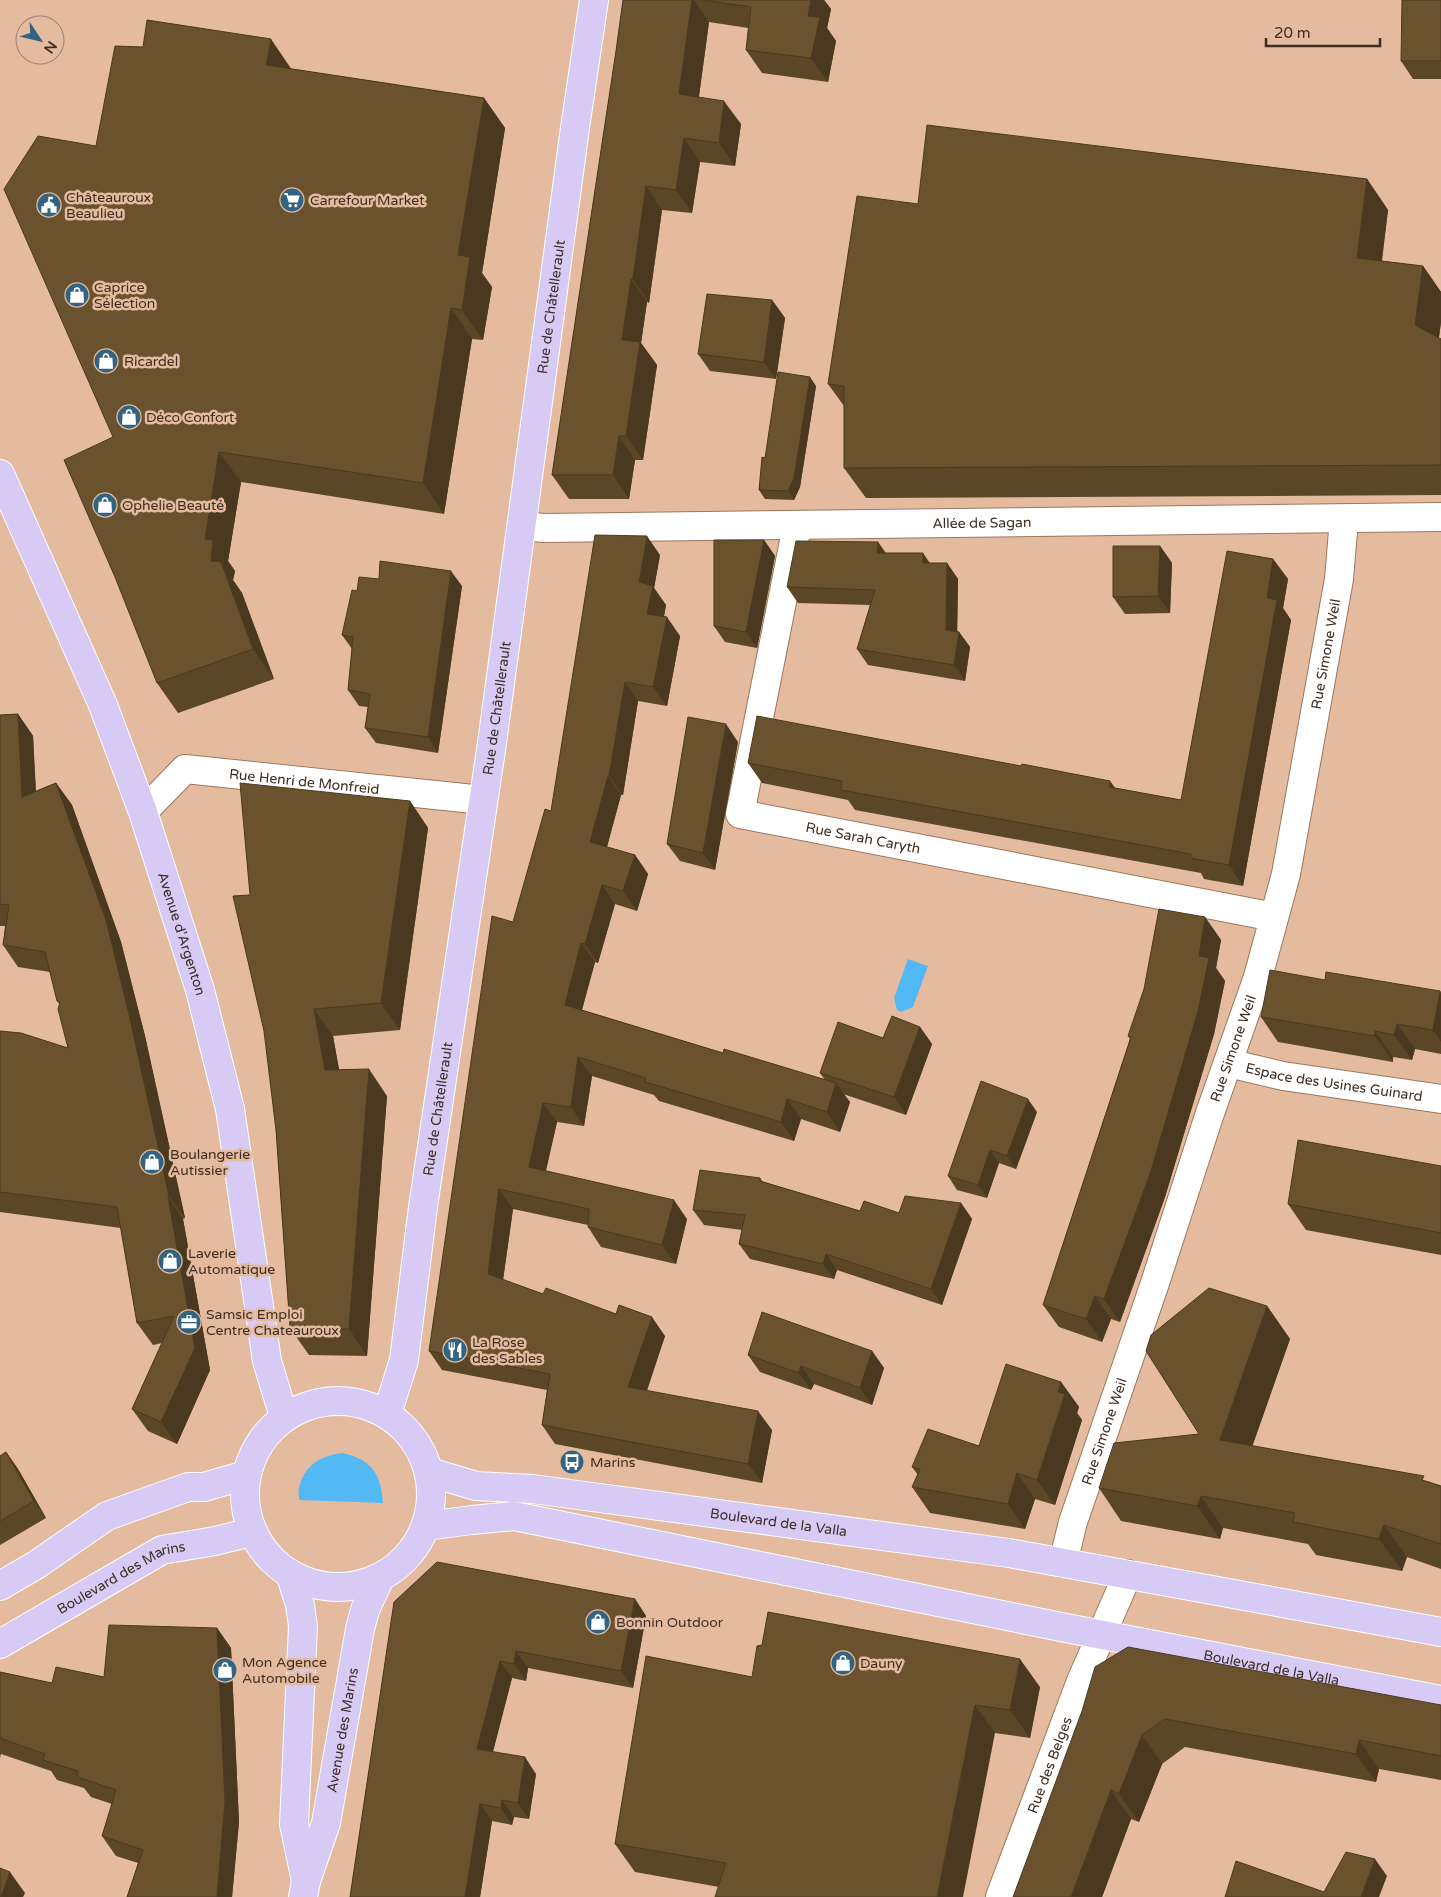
<svg xmlns="http://www.w3.org/2000/svg" width="1441" height="1897" font-family="'Varela Round',sans-serif">
<style>
.water{fill:#52b9f4}
.lines{fill:none;stroke-linecap:round;stroke-linejoin:round}
.minor-casing{stroke:#9c775c;stroke-width:30}
.major-casing{stroke:#fff;stroke-width:30}
.minor{stroke:#fff;stroke-width:28}
.major{stroke:#d7cbf6;stroke-width:28}
.wall{fill:#5b4728}
.shaded-wall{fill:#4a3920}
.building{fill:#6a522e;stroke:#4a3920}
.labels{text-anchor:middle;stroke-width:5;stroke-linejoin:round;paint-order:stroke}
.poi-label{font-size:14px;fill:#3d2d22;stroke:#e4bb9f;text-anchor:start}
.street-label{font-size:14px;fill:#3d2d22;stroke:#e4bb9f}
</style>
<rect width="100%" height="100%" fill="#e4bb9f"/>
<g class="water">
<polygon points="908,959 928,966 913,1007 901,1012 897,1010 894,998"/>
<path d="M342,1453C371,1459 381,1473 383,1503L300,1500C297,1493 299,1488 301,1481C308,1463 324,1455 342,1453Z"/>
</g>
<g class="lines">
<defs>
<g id="minor">
<path id="s1" d="M522,526L544,528L1441,517"/>
<path id="s2" d="M797,526L740,814L1274,917"/>
<path id="s3" d="M143,812L185,769L483,800"/>
<path id="s4" d="M1228,1063L1283,1076L1441,1099"/>
<path id="s5" d="M1063,1563L1073,1522L1155,1283L1209,1116L1258,977L1286,874L1339,579L1344,519"/>
<path id="s6" d="M1000,1897L1081,1681L1128,1574"/>
</g>
<g id="major">
<path id="s7" d="M0,474L103,705L143,812L200,990L230,1109L267,1361L284,1417"/>
<circle cx="338" cy="1494" r="93"/>
<path id="s8" d="M387,1414L404,1360L423,1207L492,743L575,128L594,0"/>
<path id="s9" d="M429,1472L476,1486L533,1489L1009,1553L1441,1632"/>
<path id="s10" d="M426,1526L472,1520L514,1516L1066,1628L1441,1700"/>
<polyline points="291,1576 300,1605 303,1626 294,1824 306,1881"/>
<polyline points="0,1586 36,1565 107,1516 188,1487 204,1487 246,1475"/>
<path id="s11" d="M0,1644L162,1550L215,1541L252,1532"/>
<path id="s12" d="M303,1897L306,1881L326,1823L360,1629L365,1610L380,1578"/>
</g>
</defs>
<use href="#minor" class="minor-casing"/>
<use href="#major" class="major-casing"/>
<use href="#minor" class="minor"/>
<use href="#major" class="major"/>
</g>
<g class="wall">
<polygon points="623,0 824,0 831,9 827,28 836,41 828,82 762,73 746,50 748,28 709,22 699,97 741,124 735,166 700,162 692,213 662,210 649,303 647,302 641,343 657,365 643,460 635,460 629,499 569,499 552,475 616,51"/>
<polygon points="1441,0 1441,79 1413,79 1401,61"/>
<polygon points="292,69 484,98 505,128 482,273 492,287 483,340 472,339 444,514 241,482 228,561 235,571 233,580 242,593 274,679 178,713 157,683 113,437 96,146"/>
<polygon points="1367,179 1388,210 1382,261 1423,266 1441,292 1441,322 1439,338 1441,339 1441,495 866,498 844,468 844,406 828,384 918,204"/>
<polygon points="772,300 785,318 776,379 710,371 698,354"/>
<polygon points="816,386 800,487 794,500 765,499 759,490 765,458"/>
<polygon points="764,540 775,556 757,648 725,642 714,626"/>
<polygon points="878,542 886,553 930,563 947,563 958,579 957,632 959,632 970,647 965,681 868,665 857,649 870,605 798,603 787,587"/>
<polygon points="1160,546 1172,563 1170,613 1125,614 1113,597"/>
<polygon points="660,555 654,588 666,605 664,616 680,636 667,706 638,701 623,795 621,795 607,847 635,855 648,874 637,911 615,904 598,963 595,962 582,1010 723,1053 825,1080 820,1073 883,1038 920,1027 932,1044 906,1115 843,1094 850,1102 840,1132 801,1119 794,1141 659,1101 654,1095 592,1076 584,1126 557,1122 546,1171 687,1219 676,1264 601,1247 588,1227 588,1225 513,1209 503,1280 665,1336 647,1391 772,1430 762,1483 555,1444 542,1425 547,1390 442,1370 429,1351 551,811"/>
<polygon points="1273,559 1288,579 1283,608 1291,620 1243,886 1204,879 1201,873 855,810 848,800 762,783 748,763 1116,788 1181,800"/>
<polygon points="379,579 462,586 438,753 376,743 365,728 368,707 359,706 348,690 352,649 342,635 357,591"/>
<polygon points="18,714 33,736 36,791 56,783 72,805 121,942 145,1036 185,1218 183,1219 210,1370 177,1444 148,1431 132,1409 162,1343 153,1345 137,1323 121,1228 0,1212 0,1031 68,1048 60,1005 57,1001 50,972 18,967 3,945 5,926 0,926 0,715"/>
<polygon points="738,742 715,870 680,861 667,844"/>
<polygon points="410,801 428,828 400,1030 333,1036 339,1070 387,1096 367,1356 309,1355 290,1328 276,1130 250,895"/>
<polygon points="1205,917 1221,940 1216,968 1225,981 1214,1034 1165,1197 1120,1322 1111,1319 1102,1342 1059,1327 1043,1305 1130,1039 1128,1036"/>
<polygon points="1325,980 1440,991 1441,993 1441,1054 1415,1049 1412,1060 1393,1057 1393,1062 1278,1042 1261,1017"/>
<polygon points="1037,1112 1016,1169 999,1163 987,1198 957,1190 948,1176"/>
<polygon points="1441,1166 1441,1255 1306,1230 1288,1204"/>
<polygon points="760,1178 763,1182 860,1211 899,1213 961,1203 972,1219 942,1305 837,1270 834,1279 750,1259 739,1244 742,1230 704,1225 693,1210"/>
<polygon points="1267,1306 1290,1339 1252,1446 1427,1481 1441,1486 1441,1569 1407,1557 1402,1571 1316,1555 1308,1544 1223,1528 1220,1539 1121,1521 1099,1488 1199,1434"/>
<polygon points="872,1351 884,1368 872,1405 814,1384 811,1390 760,1372 748,1355"/>
<polygon points="1061,1382 1079,1407 1077,1413 1082,1420 1055,1505 1035,1499 1025,1529 930,1513 912,1487 918,1475 912,1467 979,1446"/>
<polygon points="6,1452 18,1469 46,1518 0,1545 0,1456"/>
<polygon points="635,1599 646,1616 633,1688 528,1668 526,1681 512,1678 493,1752 536,1774 529,1819 514,1817 512,1825 492,1821 480,1897 350,1897 394,1602"/>
<polygon points="217,1628 231,1648 239,1822 232,1897 127,1897 138,1863 116,1856 102,1836 112,1804 91,1797 84,1788 57,1780 51,1771 1,1754 0,1758 0,1672 52,1683 104,1677"/>
<polygon points="752,1677 1040,1687 1030,1738 995,1733 719,1887 635,1872 615,1844"/>
<polygon points="1441,1705 1441,1780 1379,1769 1376,1782 1185,1747 1162,1764 1139,1822 1131,1819 1102,1897 1082,1711"/>
</g>
<g class="shaded-wall">
<polygon points="692,0 694,0 709,22 696,117 679,94"/>
<polygon points="811,0 824,0 831,9 827,28 836,41 828,82 811,58 808,16"/>
<polygon points="271,39 292,70 266,65"/>
<polygon points="484,98 505,128 482,273 492,287 483,340 462,310 458,255"/>
<polygon points="724,101 741,124 735,166 719,143"/>
<polygon points="684,138 700,162 692,213 676,190"/>
<polygon points="1367,179 1388,210 1378,289 1357,258"/>
<polygon points="646,186 662,210 649,303 633,279"/>
<polygon points="1423,266 1441,292 1441,322 1436,356 1415,325"/>
<polygon points="631,279 647,302 641,343 657,365 643,460 626,436 622,340"/>
<polygon points="772,300 785,318 776,379 764,362"/>
<polygon points="451,308 472,339 444,514 423,483"/>
<polygon points="810,377 816,386 800,487 794,500 788,491"/>
<polygon points="619,436 635,460 629,499 613,475"/>
<polygon points="219,452 241,482 228,561 235,571 233,580 242,593 274,679 253,649 211,561 205,539"/>
<polygon points="647,536 660,555 654,588 666,605 661,633 647,614 639,582"/>
<polygon points="764,540 775,556 757,648 746,632"/>
<polygon points="878,542 888,558 877,553"/>
<polygon points="1160,546 1172,563 1170,613 1158,596"/>
<polygon points="923,553 934,569 923,563"/>
<polygon points="1273,559 1288,579 1283,608 1291,620 1243,886 1229,865 1267,598"/>
<polygon points="947,563 958,579 957,645 946,630"/>
<polygon points="451,571 462,586 438,753 428,737"/>
<polygon points="667,617 680,636 667,706 653,687"/>
<polygon points="959,632 970,647 965,681 954,665"/>
<polygon points="625,682 638,701 623,795 609,776"/>
<polygon points="18,714 33,736 37,819 22,797"/>
<polygon points="726,724 738,742 715,870 703,853"/>
<polygon points="608,776 621,795 603,861 590,842"/>
<polygon points="1110,781 1125,801 1109,787"/>
<polygon points="56,783 72,805 121,942 145,1036 185,1218 169,1196"/>
<polygon points="410,801 428,828 400,1030 381,1003"/>
<polygon points="635,855 648,874 637,911 623,891"/>
<polygon points="602,885 615,904 598,963 585,944"/>
<polygon points="1205,917 1221,940 1216,968 1225,981 1214,1034 1165,1197 1120,1322 1104,1299 1199,956"/>
<polygon points="581,943 595,962 578,1024 565,1005"/>
<polygon points="1440,991 1441,993 1441,1042 1433,1030"/>
<polygon points="314,1009 333,1036 344,1097 325,1070"/>
<polygon points="1397,1024 1415,1049 1412,1060 1394,1035"/>
<polygon points="920,1027 932,1044 906,1115 894,1097"/>
<polygon points="1375,1031 1393,1057 1393,1062 1375,1036"/>
<polygon points="578,1057 592,1076 584,1126 571,1107"/>
<polygon points="369,1069 387,1096 367,1356 349,1329"/>
<polygon points="836,1083 850,1102 840,1132 827,1112"/>
<polygon points="787,1099 801,1119 794,1141 781,1122"/>
<polygon points="1028,1099 1037,1112 1016,1169 1007,1156"/>
<polygon points="543,1103 557,1122 542,1186 529,1167"/>
<polygon points="990,1150 999,1163 987,1198 978,1185"/>
<polygon points="499,1189 513,1209 501,1294 488,1274"/>
<polygon points="168,1197 183,1219 210,1370 177,1444 161,1422 195,1348"/>
<polygon points="674,1200 687,1219 676,1264 662,1245"/>
<polygon points="961,1203 972,1219 942,1305 931,1289"/>
<polygon points="826,1254 837,1270 834,1279 823,1264"/>
<polygon points="1095,1296 1111,1319 1102,1342 1086,1319"/>
<polygon points="1267,1306 1290,1339 1243,1473 1220,1440"/>
<polygon points="652,1317 665,1336 641,1406 628,1387"/>
<polygon points="872,1351 884,1368 872,1405 860,1388"/>
<polygon points="801,1366 814,1384 811,1390 799,1373"/>
<polygon points="1061,1382 1079,1407 1077,1413 1082,1420 1055,1505 1037,1480 1058,1392"/>
<polygon points="758,1411 772,1430 762,1483 748,1464"/>
<polygon points="6,1452 18,1469 46,1518 34,1501"/>
<polygon points="1017,1473 1035,1499 1025,1529 1008,1504"/>
<polygon points="1201,1496 1223,1528 1220,1539 1197,1506"/>
<polygon points="1384,1525 1407,1557 1402,1571 1379,1539"/>
<polygon points="635,1599 646,1616 633,1688 621,1671"/>
<polygon points="217,1628 231,1648 239,1822 232,1897 217,1897"/>
<polygon points="516,1651 528,1668 526,1681 514,1664"/>
<polygon points="1020,1659 1040,1687 1030,1738 1010,1710"/>
<polygon points="500,1661 512,1678 489,1766 477,1749"/>
<polygon points="975,1705 995,1733 963,1897 937,1897"/>
<polygon points="1142,1735 1162,1764 1139,1822 1119,1794"/>
<polygon points="1359,1740 1379,1769 1376,1782 1356,1754"/>
<polygon points="525,1757 536,1774 529,1819 518,1803"/>
<polygon points="1111,1790 1131,1819 1102,1897 1071,1897"/>
<polygon points="502,1800 514,1817 512,1825 501,1808"/>
<polygon points="480,1804 492,1821 480,1897 465,1897"/>
<polygon points="1375,1859 1387,1876 1379,1897 1361,1897"/>
<polygon points="10,1872 25,1893 23,1897 1,1897"/>
</g>
<g class="building">
<polygon points="623,0 692,0 679,94 724,101 719,143 684,138 676,190 646,186 633,279 631,279 622,340 640,342 626,436 619,436 613,475 552,475 616,51"/>
<polygon points="703,0 811,0 808,16 820,17 811,58 746,50 751,7"/>
<polygon points="1402,0 1441,0 1441,61 1401,61"/>
<polygon points="147,20 271,39 266,65 484,98 458,255 470,257 462,310 451,308 423,483 219,452 205,539 213,540 211,561 221,562 253,649 157,683 115,577 64,460 113,437 4,189 38,136 96,146 115,46 143,47"/>
<polygon points="927,125 1367,179 1357,258 1423,266 1415,325 1441,339 1441,465 844,468 844,386 828,384 857,196 918,204"/>
<polygon points="707,294 772,300 764,362 698,354"/>
<polygon points="778,372 810,377 794,478 788,491 759,490 762,457 765,458"/>
<polygon points="595,535 647,536 639,582 653,586 647,614 667,617 653,687 625,682 609,776 608,776 590,842 635,855 623,891 602,885 585,944 581,943 565,1005 723,1053 724,1049 836,1083 827,1112 787,1099 781,1122 645,1082 646,1078 578,1057 571,1107 543,1103 529,1167 674,1200 662,1245 588,1227 589,1209 499,1189 488,1274 543,1294 546,1288 616,1314 619,1305 652,1317 628,1387 758,1411 748,1464 542,1425 550,1374 429,1351 492,916 513,922 545,809 551,811"/>
<polygon points="714,540 764,540 746,632 714,626"/>
<polygon points="796,541 878,542 877,553 923,553 923,563 947,563 946,630 959,632 954,665 857,649 875,590 787,587"/>
<polygon points="1113,546 1160,546 1158,596 1113,597"/>
<polygon points="1227,551 1273,559 1267,598 1277,600 1229,865 1190,858 1191,854 841,790 842,781 748,763 757,716 1021,766 1022,764 1110,781 1109,787 1181,800"/>
<polygon points="380,561 451,571 428,737 365,728 370,694 348,690 353,637 342,635 352,590 357,591 359,577 379,579"/>
<polygon points="18,714 22,797 56,783 106,920 129,1014 169,1196 168,1197 195,1348 161,1422 132,1409 174,1316 137,1323 117,1207 0,1192 0,1031 21,1033 68,1048 58,1009 60,1002 57,1001 45,952 3,945 9,905 0,904 0,715"/>
<polygon points="688,717 726,724 703,853 667,844"/>
<polygon points="240,783 410,801 381,1003 314,1009 325,1070 369,1069 349,1329 290,1328 276,1130 264,1031 233,896 250,895"/>
<polygon points="1159,909 1205,917 1199,956 1209,958 1198,1011 1150,1174 1104,1299 1095,1296 1086,1319 1043,1305 1131,1037 1128,1036 1144,989"/>
<polygon points="1270,970 1325,980 1326,972 1440,991 1433,1030 1397,1024 1394,1035 1375,1031 1375,1036 1261,1017"/>
<polygon points="892,1016 920,1027 894,1097 820,1073 838,1022 883,1038"/>
<polygon points="981,1081 1028,1099 1007,1156 990,1150 978,1185 948,1176"/>
<polygon points="1298,1140 1441,1166 1441,1233 1288,1204"/>
<polygon points="700,1170 760,1178 760,1181 860,1211 864,1201 899,1213 905,1196 961,1203 931,1289 826,1254 823,1264 739,1244 745,1215 693,1210"/>
<polygon points="1209,1288 1267,1306 1220,1440 1424,1476 1422,1480 1441,1486 1441,1544 1384,1525 1379,1539 1293,1522 1295,1513 1201,1496 1197,1506 1099,1488 1114,1443 1199,1434 1146,1351 1151,1335"/>
<polygon points="762,1312 872,1351 860,1388 801,1366 799,1373 748,1355"/>
<polygon points="1006,1364 1061,1382 1058,1392 1065,1394 1037,1480 1017,1473 1008,1504 912,1487 920,1469 912,1467 928,1429 979,1446"/>
<polygon points="6,1452 34,1501 0,1521 0,1456"/>
<polygon points="437,1562 635,1599 621,1671 516,1651 514,1664 500,1661 477,1749 525,1757 518,1803 502,1800 501,1808 480,1804 465,1897 350,1897 394,1602"/>
<polygon points="768,1612 1020,1659 1010,1710 975,1705 937,1897 715,1897 726,1863 615,1844 646,1656 752,1677 757,1646 762,1645"/>
<polygon points="109,1625 217,1628 225,1802 217,1897 127,1897 143,1850 102,1836 116,1790 77,1777 78,1771 43,1760 45,1754 0,1738 0,1672 52,1683 56,1667 104,1677"/>
<polygon points="1128,1647 1441,1705 1441,1756 1359,1740 1356,1754 1165,1719 1142,1735 1119,1794 1111,1790 1071,1897 1013,1897 1082,1711 1095,1667"/>
<polygon points="1346,1852 1375,1859 1361,1897 1225,1897 1236,1861 1324,1892"/>
<polygon points="0,1868 10,1872 1,1897 0,1897"/>
</g>
<defs>
<symbol id="supermarket-disc" viewBox="-11 -11 22 22"><circle r="9.5" fill="#326481" stroke="#e4bb9f"/><path d="M-6-5.5h2.5l.6 2H6L4.5 2H-2.5L-4.4-4H-6ZM-1.5 3.2a1.3 1.3 0 1 0 .1 0ZM3 3.2a1.3 1.3 0 1 0 .1 0Z" fill="#fff"/></symbol>
<symbol id="civic-disc" viewBox="-11 -11 22 22"><circle r="9.5" fill="#326481" stroke="#e4bb9f"/><path d="M-.6-6.5H3V-4.5H.6V-3L4-1V1h2V6H-6V1h2V-1L-.6-3ZM-1.2 2.5V6h2.4V2.5Z" fill="#fff"/></symbol>
<symbol id="shop-disc" viewBox="-11 -11 22 22"><circle r="9.5" fill="#326481" stroke="#e4bb9f"/><path d="M-5-2.5h2.3a2.7 3.5 0 0 1 5.4 0H5L5.5 6h-11ZM-1.5-2.5h3a1.5 2.3 0 0 0-3 0Z" fill="#fff"/></symbol>
<symbol id="office-disc" viewBox="-11 -11 22 22"><circle r="9.5" fill="#326481" stroke="#e4bb9f"/><path d="M-6-3h4V-5.5h4V-3h4V5H-6ZM-1-4.5V-3h2v-1.5ZM-6 0V1H6V0Z" fill="#fff"/></symbol>
<symbol id="restaurant-disc" viewBox="-11 -11 22 22"><circle r="9.5" fill="#326481" stroke="#e4bb9f"/><path d="M-5-6h1v4h1v-4h1v4h1v-4h1v5L-1.5 .5V6h-2V.5L-5-1ZM5-6V6H3V1.5H1.5Q1.5-4 5-6Z" fill="#fff"/></symbol>
<symbol id="bus-disc" viewBox="-11 -11 22 22"><circle r="9.5" fill="#326481" stroke="#e4bb9f"/><path d="M-5-6H5V4H4V6H2V4H-2V6H-4V4H-5ZM-3.5-4V0h7V-4ZM-3.5 1.2v1.5H-2V1.2ZM2 1.2v1.5H3.5V1.2Z" fill="#fff"/></symbol>
</defs>
<g fill-rule="evenodd">
<use href="#supermarket-disc" x="278" y="186" width="28" height="28"/>
<use href="#civic-disc" x="35" y="191" width="28" height="28"/>
<use href="#shop-disc" x="63" y="281" width="28" height="28"/>
<use href="#shop-disc" x="92" y="347" width="28" height="28"/>
<use href="#shop-disc" x="115" y="403" width="28" height="28"/>
<use href="#shop-disc" x="91" y="491" width="28" height="28"/>
<use href="#shop-disc" x="138" y="1148" width="28" height="28"/>
<use href="#shop-disc" x="156" y="1247" width="28" height="28"/>
<use href="#office-disc" x="175" y="1308" width="28" height="28"/>
<use href="#restaurant-disc" x="441" y="1336" width="28" height="28"/>
<use href="#bus-disc" x="558" y="1448" width="28" height="28"/>
<use href="#shop-disc" x="584" y="1608" width="28" height="28"/>
<use href="#shop-disc" x="829" y="1649" width="28" height="28"/>
<use href="#shop-disc" x="211" y="1656" width="28" height="28"/>
</g>
<g class="labels">
<g class="poi-label">
<text x="66" y="202">Châteauroux<tspan x="66" dy="16">Beaulieu</tspan></text>
<text x="310" y="205">Carrefour Market</text>
<text x="94" y="292">Caprice<tspan x="94" dy="16">Sélection</tspan></text>
<text x="124" y="366">Ricardel</text>
<text x="146" y="422">Déco Confort</text>
<text x="122" y="510">Ophelie Beauté</text>
<text x="170" y="1159">Boulangerie<tspan x="170" dy="16">Autissier</tspan></text>
<text x="188" y="1258">Laverie<tspan x="188" dy="16">Automatique</tspan></text>
<text x="206" y="1319">Samsic Emploi<tspan x="206" dy="16">Centre Chateauroux</tspan></text>
<text x="472" y="1347">La Rose<tspan x="472" dy="16">des Sables</tspan></text>
<text x="590" y="1467">Marins</text>
<text x="616" y="1627">Bonnin Outdoor</text>
<text x="242" y="1667">Mon Agence<tspan x="242" dy="16">Automobile</tspan></text>
<text x="860" y="1668">Dauny</text>
</g>
<g class="street-label">
<text dy="5" stroke="none"><textPath href="#s8" startOffset="1120">Rue de Châtellerault</textPath></text>
<text dy="5" stroke="none"><textPath href="#s1" startOffset="460">Allée de Sagan</textPath></text>
<text dy="5" stroke="none"><textPath href="#s5" startOffset="948">Rue Simone Weil</textPath></text>
<text dy="5" stroke="none"><textPath href="#s8" startOffset="715">Rue de Châtellerault</textPath></text>
<text dy="5" stroke="none"><textPath href="#s3" startOffset="180">Rue Henri de Monfreid</textPath></text>
<text dy="5" stroke="none"><textPath href="#s2" startOffset="419">Rue Sarah Caryth</textPath></text>
<text dy="5" stroke="none"><textPath href="#s7" startOffset="495">Avenue d'Argenton</textPath></text>
<text dy="5" stroke="none"><textPath href="#s5" startOffset="542">Rue Simone Weil</textPath></text>
<text dy="5" stroke="none"><textPath href="#s4" startOffset="108">Espace des Usines Guinard</textPath></text>
<text dy="5" stroke="none"><textPath href="#s8" startOffset="310">Rue de Châtellerault</textPath></text>
<text dy="5" stroke="none"><textPath href="#s5" startOffset="138">Rue Simone Weil</textPath></text>
<text dy="5" stroke="none"><textPath href="#s9" startOffset="354">Boulevard de la Valla</textPath></text>
<text dy="5" stroke="none"><textPath href="#s11" startOffset="139">Boulevard des Marins</textPath></text>
<text dy="5" stroke="none"><textPath href="#s10" startOffset="861">Boulevard de la Valla</textPath></text>
<text dy="5" stroke="none"><textPath href="#s12" startOffset="172">Avenue des Marins</textPath></text>
<text dy="5" stroke="none"><textPath href="#s6" startOffset="141">Rue des Belges</textPath></text>
</g>
</g>
<g transform="translate(40 40) rotate(125)"><circle r="24" fill="#e4bb9f" stroke="#a1826d"/>
<path d="M0-4L9 19L0 12L-9 19Z" fill="#326481"/>
<text y="-8" font-size="14" font-weight="bold" text-anchor="middle" fill="#3d2d22">N</text>
</g>
<path d="M1266 38v8h114v-8" fill="none" stroke="#3d2d22" stroke-width="2.5"/>
<text x="1274" y="38" font-size="15" fill="#3d2d22" stroke="#e4bb9f" stroke-width="4" paint-order="stroke">20 m</text>
</svg>
